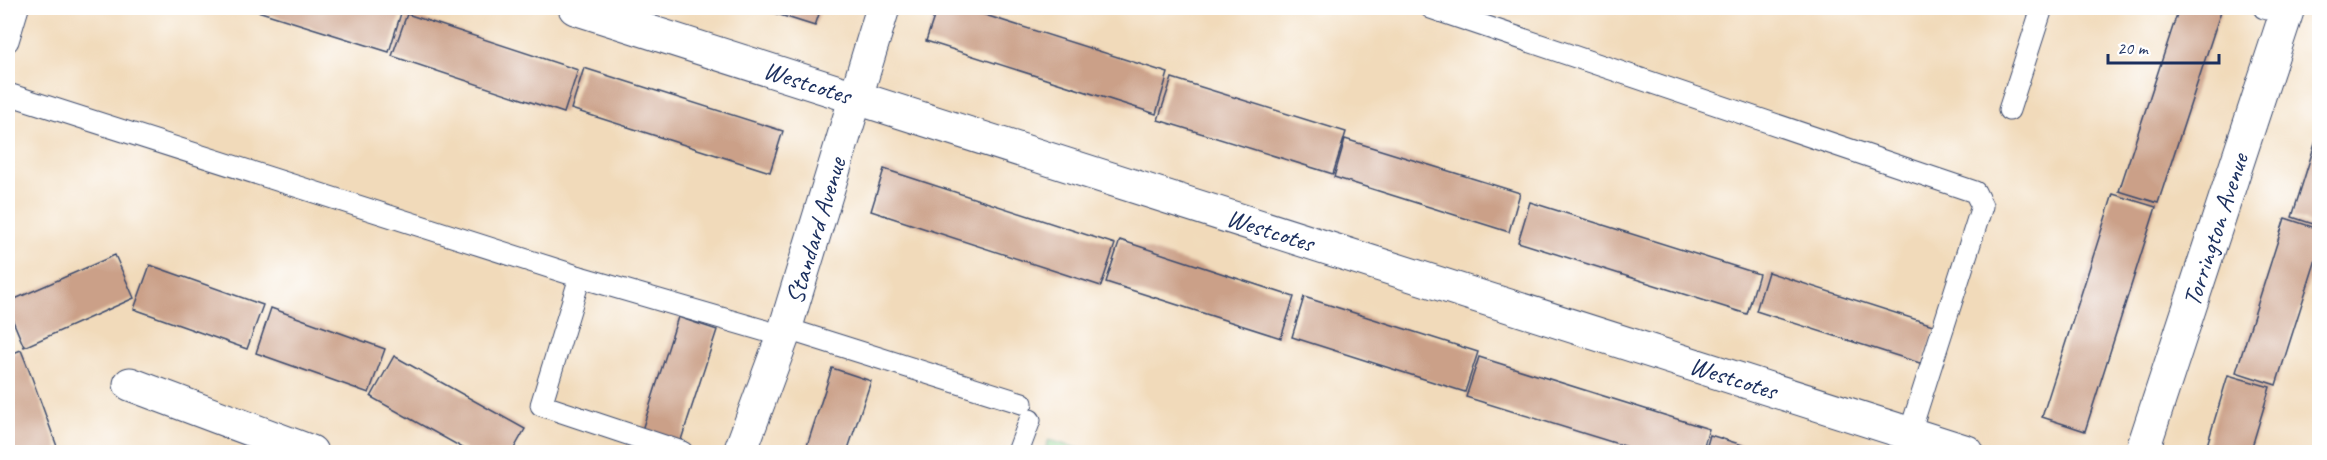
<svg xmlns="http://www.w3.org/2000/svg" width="2327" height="460" font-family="Caveat,sans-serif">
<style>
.green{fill:#91d48d;stroke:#568276;stroke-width:1.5}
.building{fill:#cba088}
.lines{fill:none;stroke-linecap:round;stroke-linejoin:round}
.service-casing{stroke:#3b496c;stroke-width:23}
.minor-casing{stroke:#3b496c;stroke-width:35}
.tertiary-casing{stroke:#3b496c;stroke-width:35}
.service{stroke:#fff;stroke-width:21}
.minor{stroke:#fff;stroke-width:33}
.tertiary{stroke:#fff;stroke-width:33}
.labels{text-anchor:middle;stroke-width:6;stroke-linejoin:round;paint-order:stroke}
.street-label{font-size:26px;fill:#1b2f5e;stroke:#fff}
</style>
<rect width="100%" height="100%" fill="#fff"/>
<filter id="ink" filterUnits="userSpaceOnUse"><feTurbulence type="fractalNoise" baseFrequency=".0167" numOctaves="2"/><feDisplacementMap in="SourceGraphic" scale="12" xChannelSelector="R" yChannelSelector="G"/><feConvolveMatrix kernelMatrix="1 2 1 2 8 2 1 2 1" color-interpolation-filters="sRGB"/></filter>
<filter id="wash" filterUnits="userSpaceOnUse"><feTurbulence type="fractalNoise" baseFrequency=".008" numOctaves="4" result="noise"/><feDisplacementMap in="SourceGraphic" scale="24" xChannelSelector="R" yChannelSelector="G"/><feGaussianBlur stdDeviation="1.35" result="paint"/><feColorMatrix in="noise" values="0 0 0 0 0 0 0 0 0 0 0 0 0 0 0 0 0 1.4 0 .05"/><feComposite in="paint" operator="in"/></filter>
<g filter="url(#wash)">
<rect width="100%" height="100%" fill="#f1daba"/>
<polygon class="green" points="1049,440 1090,452 1044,452"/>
<g id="blocks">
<g class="building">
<polygon points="248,8 395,8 402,10 389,52"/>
<polygon points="758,8 821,8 815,26"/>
<polygon points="937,8 963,8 1168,73 1156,114 926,41"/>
<polygon points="2179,8 2212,8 2221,11 2158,203 2119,191"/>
<polygon points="407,14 578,70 564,113 392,56"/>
<polygon points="584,68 783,131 770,172 571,109"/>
<polygon points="1172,78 1346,132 1333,174 1158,120"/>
<polygon points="2319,131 2319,226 2292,217"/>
<polygon points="1345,139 1520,193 1509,232 1334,177"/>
<polygon points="884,169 1115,244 1101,286 871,211"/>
<polygon points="2113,194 2156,207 2085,431 2042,417"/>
<polygon points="1530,202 1759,274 1747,314 1518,242"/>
<polygon points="2285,218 2319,229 2319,250 2276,385 2236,372"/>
<polygon points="1120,240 1294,297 1281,338 1106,282"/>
<polygon points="115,255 134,298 24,347 8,309 8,302"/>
<polygon points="150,265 263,305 247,349 134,309"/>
<polygon points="1768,272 1936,326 1923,364 1756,311"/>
<polygon points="1304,297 1478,352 1465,392 1292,337"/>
<polygon points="271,308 385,349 369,393 256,353"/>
<polygon points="678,317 717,330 680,443 642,430"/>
<polygon points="21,350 32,378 59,452 9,452 9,451 8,355"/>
<polygon points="394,356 525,429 512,452 470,452 371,397"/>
<polygon points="1479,357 1709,429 1702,452 1644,452 1466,397"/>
<polygon points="832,368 871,381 847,452 805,452"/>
<polygon points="2228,375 2270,387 2254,440 2250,452 2205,452"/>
<polygon points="1710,435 1765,452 1705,452"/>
<polygon points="635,438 659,452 627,452"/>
</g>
</g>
</g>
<g filter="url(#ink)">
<use href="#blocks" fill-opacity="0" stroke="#3b496c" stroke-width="1.5"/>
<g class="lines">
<defs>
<g id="service">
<polyline points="1431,8 1975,192 1982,206 1909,435"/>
<polyline points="2264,8 2286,14"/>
<polyline points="8,41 18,8"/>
<polyline points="8,94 580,277 783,336"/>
<polyline points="2009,110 2042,8"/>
<polyline points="580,277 541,405 682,452"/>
<polyline points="784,328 1022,403"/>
<polyline points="1018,452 1030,420"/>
</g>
<g id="minor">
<path id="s1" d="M575,8L1967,452"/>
<polyline points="130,384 311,452"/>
<path id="s2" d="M740,452L783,336L883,8"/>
</g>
<g id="tertiary">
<path id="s3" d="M2142,452L2288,8"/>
</g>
</defs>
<use href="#service" class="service-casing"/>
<use href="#minor" class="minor-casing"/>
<use href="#tertiary" class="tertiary-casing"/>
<use href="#service" class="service"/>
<use href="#minor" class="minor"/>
<use href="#tertiary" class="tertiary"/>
</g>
</g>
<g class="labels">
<g class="street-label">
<text dy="9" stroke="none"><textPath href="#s1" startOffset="244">Westcotes</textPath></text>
<text dy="9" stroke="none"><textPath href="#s1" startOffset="730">Westcotes</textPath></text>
<text dy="9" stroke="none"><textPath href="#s3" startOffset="234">Torrington Avenue</textPath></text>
<text dy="9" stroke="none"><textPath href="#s2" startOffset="234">Standard Avenue</textPath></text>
<text dy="9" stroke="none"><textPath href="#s1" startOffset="1216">Westcotes</textPath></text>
</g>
</g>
<rect width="2327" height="460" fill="none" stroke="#fff" stroke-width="30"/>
<path d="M2108 54v9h111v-9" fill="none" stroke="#1b2f5e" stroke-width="3"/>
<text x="2117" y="54" font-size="18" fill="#1b2f5e" stroke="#ffffff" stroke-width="4.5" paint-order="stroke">20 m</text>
</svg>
